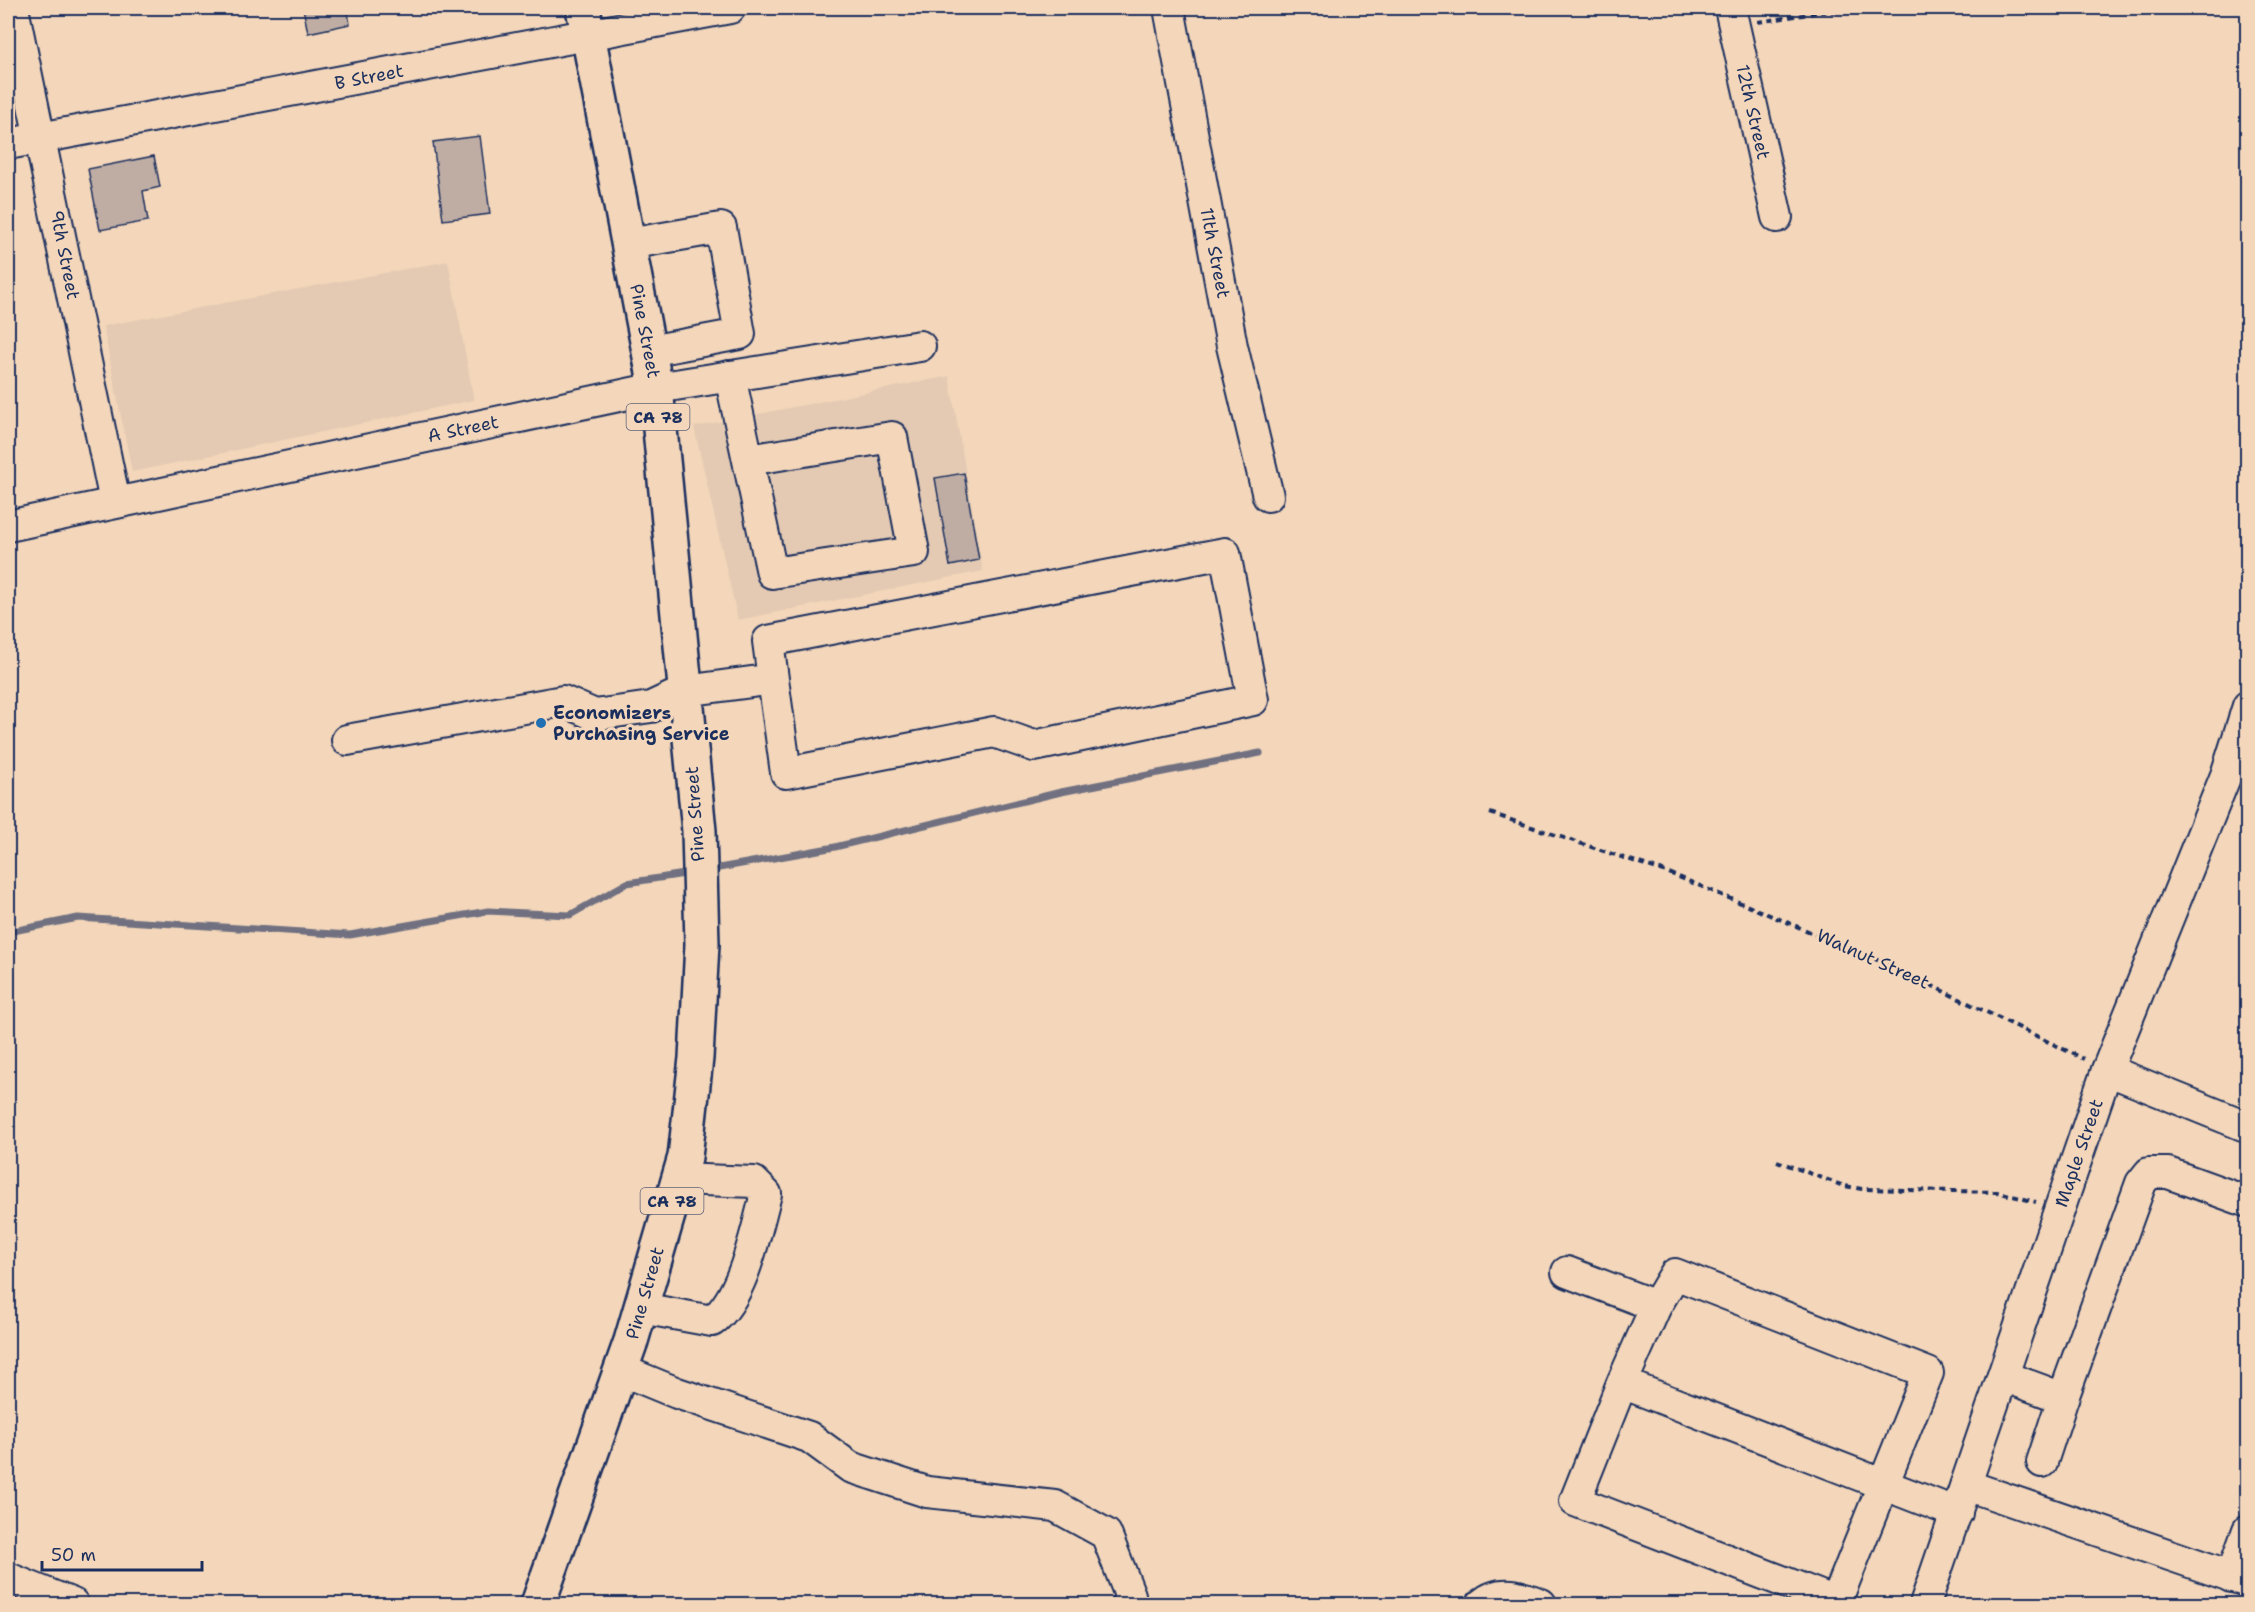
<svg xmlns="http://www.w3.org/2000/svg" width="2255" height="1612" font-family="'Shantell Sans',sans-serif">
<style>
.built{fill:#e4cab3}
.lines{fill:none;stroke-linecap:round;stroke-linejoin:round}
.stream{stroke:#6f7081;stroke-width:7}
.building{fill:#bfada4;stroke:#1b2f5e;stroke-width:1.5}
.minor-casing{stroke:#1b2f5e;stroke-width:34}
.major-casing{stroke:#1b2f5e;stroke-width:38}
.path{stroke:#1b2f5e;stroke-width:4;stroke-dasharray:6 4.5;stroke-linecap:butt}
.minor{stroke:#f4d7ba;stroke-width:30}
.major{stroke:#f4d7ba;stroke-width:33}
.poi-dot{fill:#1f6fb2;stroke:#f4d7ba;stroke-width:2}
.labels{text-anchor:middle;stroke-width:6;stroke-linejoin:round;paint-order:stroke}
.shield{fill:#f4d7ba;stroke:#5c617a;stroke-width:1.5}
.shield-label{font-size:16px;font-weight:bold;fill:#1b2f5e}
.street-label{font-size:18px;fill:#1b2f5e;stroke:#f4d7ba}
.poi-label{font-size:18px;font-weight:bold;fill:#1b2f5e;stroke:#f4d7ba;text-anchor:start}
</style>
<rect width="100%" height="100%" fill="#f4d7ba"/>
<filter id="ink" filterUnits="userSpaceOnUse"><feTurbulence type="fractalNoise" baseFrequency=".0167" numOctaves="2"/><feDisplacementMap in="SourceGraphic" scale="12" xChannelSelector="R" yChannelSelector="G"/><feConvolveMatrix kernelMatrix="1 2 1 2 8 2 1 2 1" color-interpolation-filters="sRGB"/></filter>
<g filter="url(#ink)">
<g class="built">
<polygon points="448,261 474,400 132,472 103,326"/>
<polygon points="949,376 983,571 738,620 694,427"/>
</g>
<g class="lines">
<g class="stream">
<polyline points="708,870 835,847 1061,792 1260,753"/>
<polyline points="8,932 78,918 350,935 488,911 570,915 627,883 691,873"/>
</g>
</g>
<g class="building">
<polygon points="303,8 347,8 350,24 308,33"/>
<polygon points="480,136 490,214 443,220 433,142"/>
<polygon points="154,156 160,187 143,191 148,221 100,230 88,169"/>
<polygon points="964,473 979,560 950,566 935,478"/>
</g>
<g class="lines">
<defs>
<g id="minor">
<polyline points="13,8 115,502"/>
<polyline points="1169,8 1232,346 1268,496"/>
<polyline points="1730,8 1777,217"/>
<polyline points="8,144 730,8"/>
<polyline points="628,244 721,228 740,334 649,351"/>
<polyline points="730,376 772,573 914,552 892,437 748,460"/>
<polyline points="8,526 656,388 920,346"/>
<polyline points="347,740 563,701 595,715 651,707 685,691 773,679 786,773 994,732 1034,746 1253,700 1225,553 768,641 773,679"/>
<polyline points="2107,1070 2248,1127"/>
<polyline points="1567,1272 1656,1306"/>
<path d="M641,1308L712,1321C743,1298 756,1231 766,1194L754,1182L678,1179"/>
<polyline points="621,1370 677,1393 809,1437 850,1467 927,1492 1055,1506 1106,1534 1130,1595 1127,1604"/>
<polyline points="2003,1376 2063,1398 2042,1462"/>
<polyline points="1622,1383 1656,1306 1675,1274 1928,1373 1836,1602 1575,1501 1622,1383 1957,1513"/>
<polyline points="2063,1398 2141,1183 2149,1173 2168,1173 2248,1202"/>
<polyline points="1966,1485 2248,1582"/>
<polyline points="2231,1577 2248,1530"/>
<polyline points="8,1578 73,1604"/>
<path d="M1482,1604C1500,1588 1522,1596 1541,1604"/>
<polyline points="1925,1604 2107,1070 2226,775 2248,706"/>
</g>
<polyline id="major" points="538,1604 631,1341 685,1157 696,1058 702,944 699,831 656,388 583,8"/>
</defs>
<use href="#minor" class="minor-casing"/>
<use href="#major" class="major-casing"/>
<g class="path">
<polyline points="1758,22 1821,12 1930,8"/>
<polyline points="1490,813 1669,873 1887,964 2084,1059"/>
<polyline points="1777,1161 1844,1186 1862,1189 1997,1192 2036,1202"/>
</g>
<use href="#minor" class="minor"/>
<use href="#major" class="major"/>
</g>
</g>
<circle class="poi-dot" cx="541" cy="723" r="6"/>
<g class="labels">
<g class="shield">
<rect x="626.5" y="404" width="63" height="26" rx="4.5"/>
<rect x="640.5" y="1188" width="63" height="26" rx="4.5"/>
</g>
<g class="shield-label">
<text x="658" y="423">CA 78</text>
<text x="672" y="1207">CA 78</text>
</g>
<g class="street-label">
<text transform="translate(369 77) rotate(-11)" y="6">B Street</text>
<text transform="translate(1753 112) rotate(77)" y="6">12th Street</text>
<text transform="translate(1215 253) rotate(79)" y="6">11th Street</text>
<text transform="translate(65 255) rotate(79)" y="6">9th Street</text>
<text transform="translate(645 331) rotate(79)" y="6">Pine Street</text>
<text transform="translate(463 429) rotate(-12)" y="6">A Street</text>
<text transform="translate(695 814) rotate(-94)" y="6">Pine Street</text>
<text transform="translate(1873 959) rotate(24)" y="6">Walnut Street</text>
<text transform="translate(2079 1153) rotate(-71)" y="6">Maple Street</text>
<text transform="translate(645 1293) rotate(-74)" y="6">Pine Street</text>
</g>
<g class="poi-label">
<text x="553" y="719">Economizers<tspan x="553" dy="21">Purchasing Service</tspan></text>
</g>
</g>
<rect width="2255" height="1612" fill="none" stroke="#f4d7ba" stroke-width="30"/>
<rect x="15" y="15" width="2225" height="1582" fill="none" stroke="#1b2f5e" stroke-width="2" filter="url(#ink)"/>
<path d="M42 1561v9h160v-9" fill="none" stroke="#1b2f5e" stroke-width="3"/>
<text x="51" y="1561" font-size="18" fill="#1b2f5e" stroke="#f4d7ba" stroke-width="4.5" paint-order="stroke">50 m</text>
</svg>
